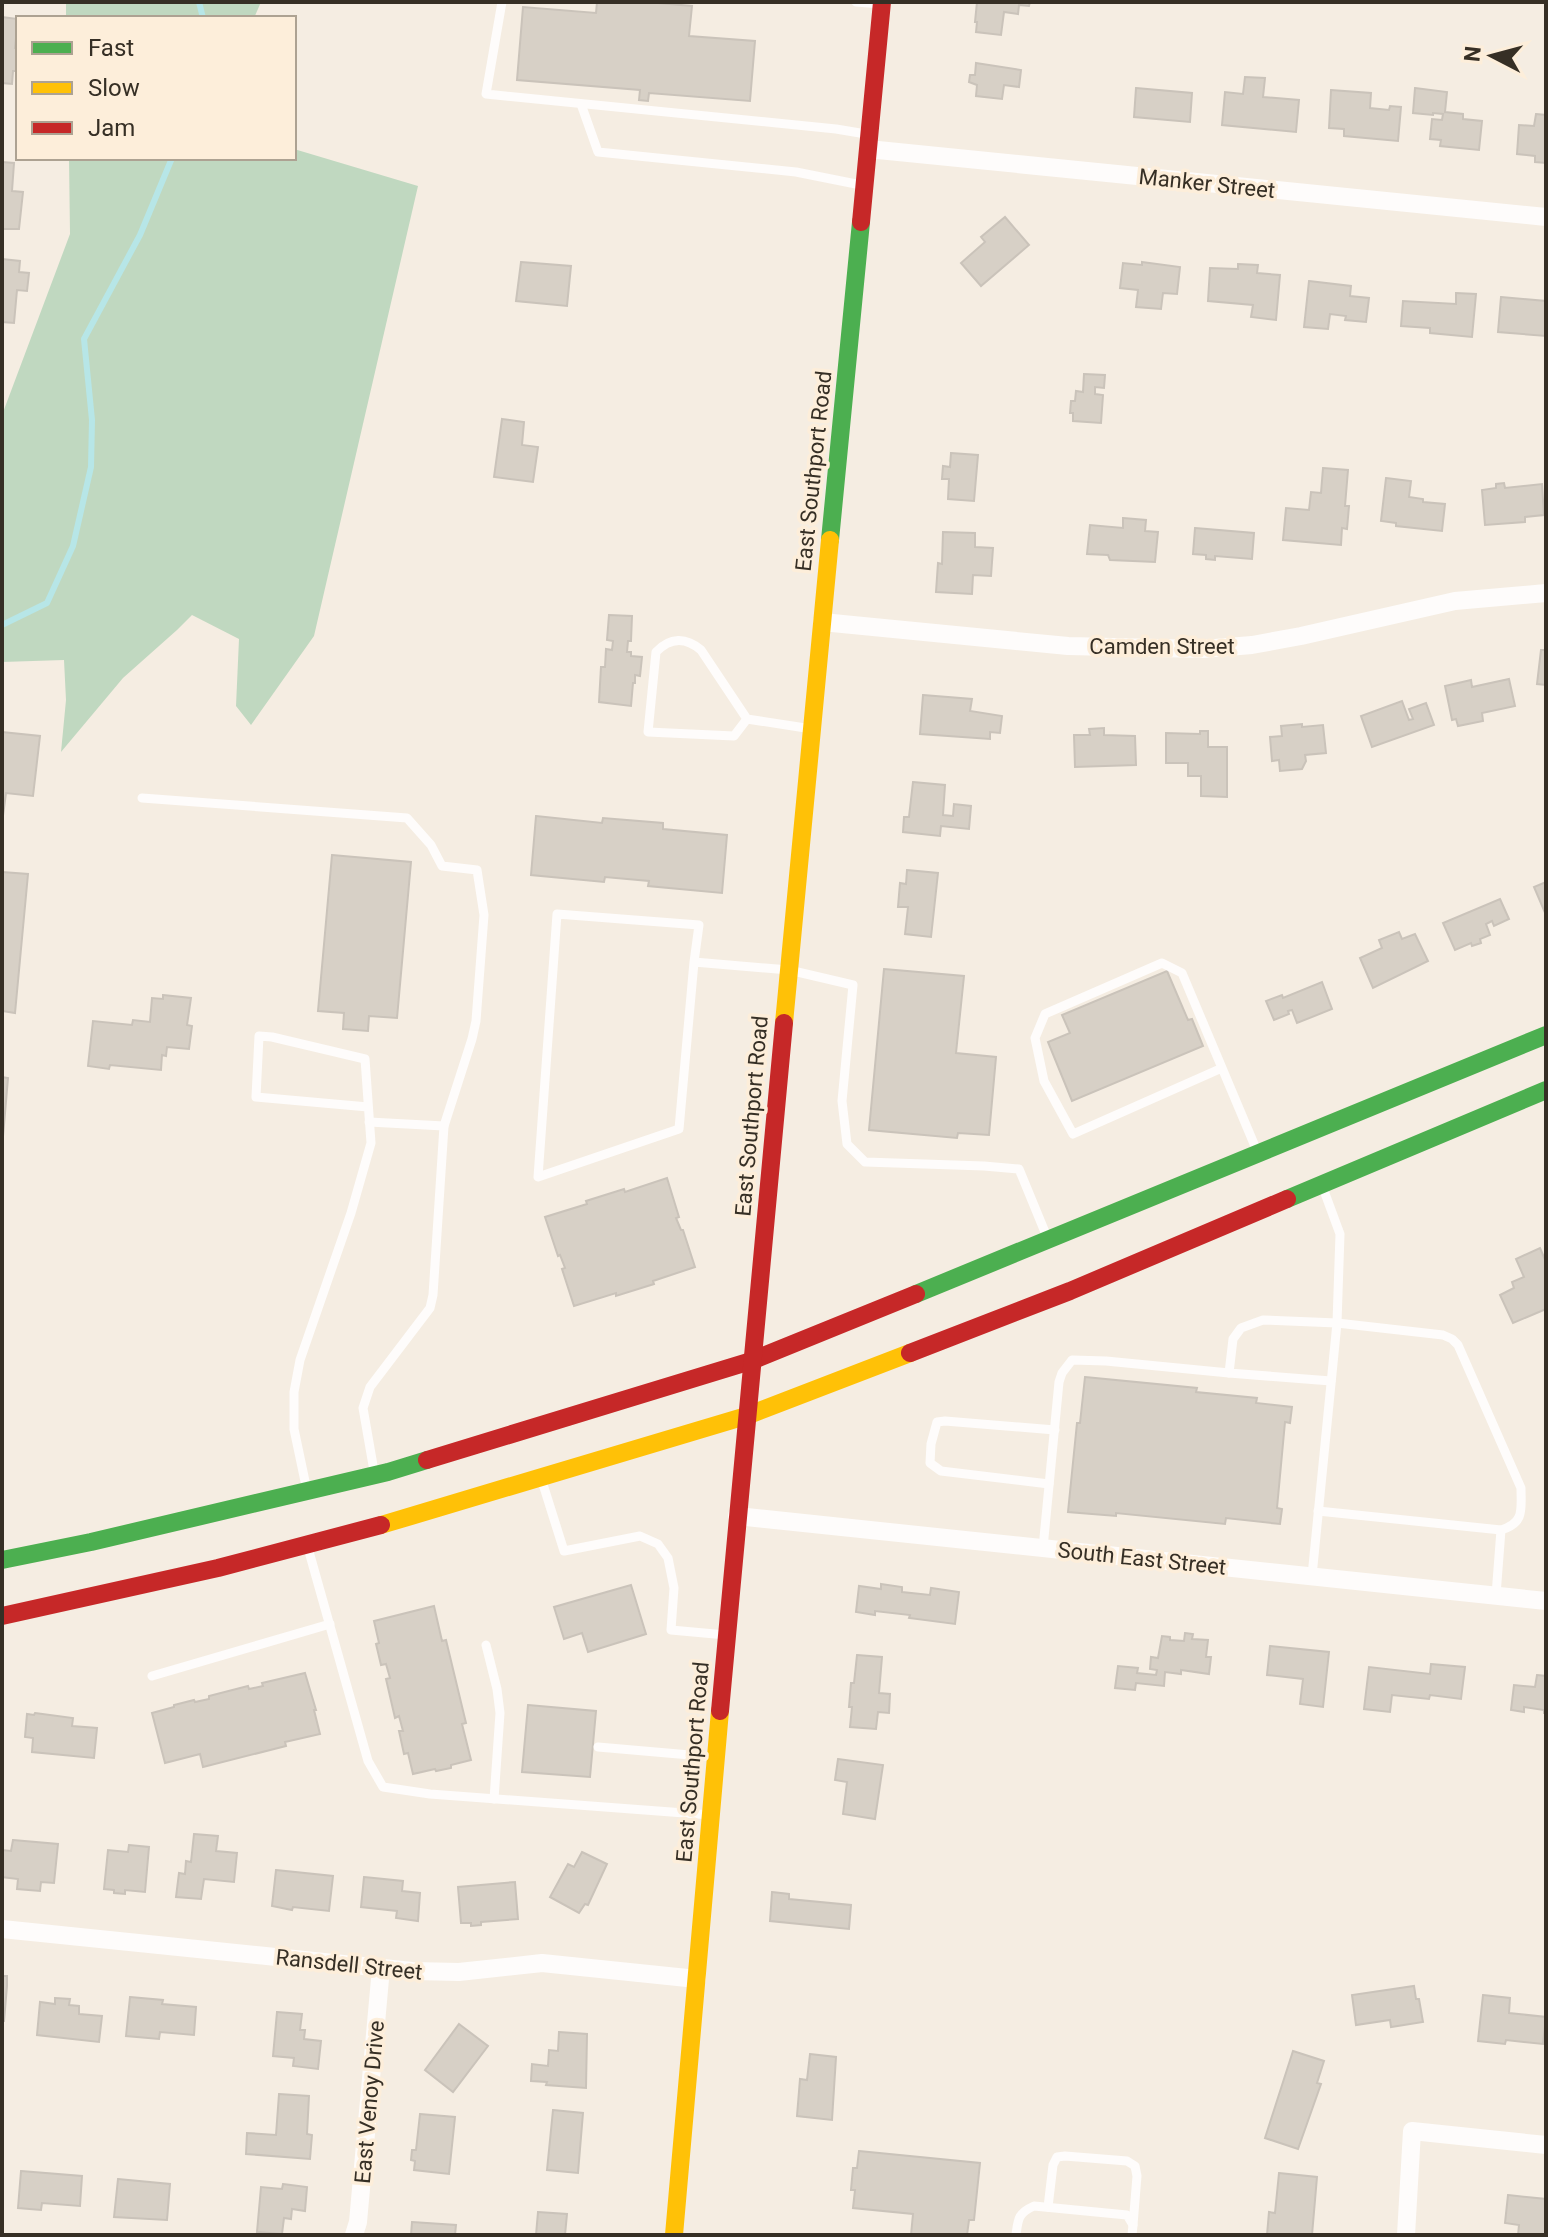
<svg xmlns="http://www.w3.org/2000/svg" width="1548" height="2237" font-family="Roboto,sans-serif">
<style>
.forest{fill:#c0d8c0}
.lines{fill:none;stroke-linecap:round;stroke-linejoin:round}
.stream{stroke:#b7e6e7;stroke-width:6}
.building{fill:#d7d0c6;stroke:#cac3ba;stroke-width:2}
.lane{stroke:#fefcfb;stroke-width:9}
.street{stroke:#fefcfb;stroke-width:18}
.fast{stroke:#4caf50;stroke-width:18}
.slow{stroke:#ffc107;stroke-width:18}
.jam{stroke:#c62828;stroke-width:18}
.labels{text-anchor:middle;stroke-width:7;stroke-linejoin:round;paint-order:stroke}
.street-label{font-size:22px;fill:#362f25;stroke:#fdeeda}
</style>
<rect width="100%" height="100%" fill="#f5ede2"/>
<g class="forest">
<polygon points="66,2 261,2 254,18 66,18"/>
<polygon points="294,149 418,186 314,636 251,725 236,706 239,639 192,615 177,630 123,678 61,752 66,700 64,660 2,662 2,415 70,234 69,158 294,158"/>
</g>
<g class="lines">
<g class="stream">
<polyline points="199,2 203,18"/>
<polyline points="2,625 47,603 73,546 91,467 92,420 84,339 140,235 172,158"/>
</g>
</g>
<g class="building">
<polygon points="597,2 647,2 692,6 689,36 755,41 750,101 649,93 648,101 639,100 640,90 517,80 523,7 596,13"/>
<polygon points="977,2 1030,2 1029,6 1019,5 1018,14 1004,12 1001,35 976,32 977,22 975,22"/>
<polygon points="2,17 18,19 15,48 18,48 18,71 13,71 12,84 2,83"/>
<polygon points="976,63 1021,70 1019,87 1004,85 1002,99 976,96 977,85 969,82 970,75 975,75"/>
<polygon points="1245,77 1265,78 1263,97 1299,100 1296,132 1222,125 1225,92 1243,94"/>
<polygon points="1136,88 1192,93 1190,122 1134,117"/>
<polygon points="1415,88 1447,92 1445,112 1463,114 1463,119 1482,121 1479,150 1440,146 1441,140 1430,139 1432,119 1442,120 1443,114 1433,113 1433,115 1413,113"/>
<polygon points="1331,90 1371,93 1370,108 1389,110 1390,106 1401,107 1398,141 1344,136 1344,129 1329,128"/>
<polygon points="1536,114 1546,115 1546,163 1535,162 1535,156 1517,154 1519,125 1534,126"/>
<polygon points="2,162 14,163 12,191 23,192 19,229 2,229"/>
<polygon points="1005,217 1029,245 981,286 961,263 985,242 981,237"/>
<polygon points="2,259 20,261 19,272 29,273 27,291 17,290 14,323 2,322"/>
<polygon points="521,262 571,266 567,306 516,301"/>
<polygon points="1142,262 1180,267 1177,294 1163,293 1161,309 1136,307 1138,290 1120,288 1123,263 1142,265"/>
<polygon points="1238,264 1258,265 1257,273 1280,275 1276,320 1251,317 1253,305 1208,301 1210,268 1238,269"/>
<polygon points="1309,281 1351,286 1350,296 1369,298 1366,322 1345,320 1346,316 1330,314 1328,329 1304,327"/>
<polygon points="1456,293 1476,294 1472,337 1430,333 1430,328 1401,326 1403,301 1456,304"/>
<polygon points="1501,297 1546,301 1546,336 1498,332"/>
<polygon points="1084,374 1105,375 1104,388 1095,387 1095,394 1103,395 1101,423 1073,421 1073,413 1070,413 1071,401 1075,401 1076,391 1083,392"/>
<polygon points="502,419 524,422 522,445 538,447 533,482 494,477"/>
<polygon points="951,453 978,455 974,501 948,499 949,479 942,479 943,466 950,467"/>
<polygon points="1323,468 1348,470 1345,506 1349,506 1347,529 1342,528 1341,545 1283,540 1286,508 1309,510 1311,492 1321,493"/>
<polygon points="1386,478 1411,481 1409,497 1423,499 1423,502 1445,504 1442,531 1396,526 1396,523 1381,521"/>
<polygon points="1504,483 1505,488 1542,484 1544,515 1525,517 1525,522 1485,525 1482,490 1496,488 1496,484"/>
<polygon points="1123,518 1146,520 1145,531 1158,532 1155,562 1110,560 1108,555 1087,554 1090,525 1123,528"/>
<polygon points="1195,528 1254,533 1252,559 1215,556 1215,560 1206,559 1206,555 1193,554"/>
<polygon points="943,532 975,533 975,547 993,548 991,576 973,575 972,594 936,592 938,563 942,564"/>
<polygon points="609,615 632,616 631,641 628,641 627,652 631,652 631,656 642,657 640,676 635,675 635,683 633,683 631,706 599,702 601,667 605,667 606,649 612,650 613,641 607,640"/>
<polygon points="1541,650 1546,650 1546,685 1537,684"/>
<polygon points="1509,679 1515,706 1482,713 1483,721 1458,726 1456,719 1452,720 1445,686 1471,680 1472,687"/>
<polygon points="923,695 972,699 970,711 1002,716 1000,733 990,732 990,739 920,734"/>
<polygon points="1402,701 1409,720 1413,719 1409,709 1426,703 1434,725 1372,747 1361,716"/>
<polygon points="1302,724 1302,727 1323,725 1326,753 1305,755 1306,761 1302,769 1280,771 1279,760 1272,761 1270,737 1282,736 1281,726"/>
<polygon points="1104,728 1104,735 1135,736 1136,765 1075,767 1074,735 1090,735 1089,729"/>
<polygon points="1200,731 1208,731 1208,747 1227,747 1227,797 1201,796 1201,776 1188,776 1188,763 1166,763 1166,733 1200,734"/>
<polygon points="2,732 40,736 33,796 6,793 2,823"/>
<polygon points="913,782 945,785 943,815 953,816 954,804 971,806 969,829 941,826 940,836 903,832 904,817 909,817"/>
<polygon points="536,816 602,823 603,818 663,823 663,829 727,835 722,893 648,886 649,881 605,877 604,882 531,875"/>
<polygon points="332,855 411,862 397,1018 369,1016 368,1031 343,1029 344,1013 318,1011"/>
<polygon points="907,870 938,873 931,937 905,934 908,907 898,907 900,883 906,884"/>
<polygon points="2,872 28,874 15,1013 2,1011"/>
<polygon points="1546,882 1546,915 1534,887"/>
<polygon points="1500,899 1509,919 1494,926 1492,921 1486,924 1490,935 1480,939 1481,943 1472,946 1471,943 1455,950 1443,923"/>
<polygon points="1399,932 1402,939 1415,934 1428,961 1373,988 1360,958 1382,948 1379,940"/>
<polygon points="884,969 964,976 956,1053 996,1057 989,1135 958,1133 957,1138 869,1130"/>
<polygon points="1167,971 1188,1020 1192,1019 1203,1046 1072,1101 1048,1042 1070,1033 1062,1015"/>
<polygon points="1322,982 1332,1009 1297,1023 1292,1010 1288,1011 1289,1014 1274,1020 1266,1001 1282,995 1283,998"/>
<polygon points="163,995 191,998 187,1025 192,1026 189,1049 167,1047 166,1056 162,1055 161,1070 110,1065 109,1069 88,1066 93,1021 132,1025 133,1020 150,1022 152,998 163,999"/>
<polygon points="2,1077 8,1078 2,1148"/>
<polygon points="667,1178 679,1217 676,1218 681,1230 683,1230 695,1267 653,1281 654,1284 616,1296 616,1293 574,1306 562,1269 565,1268 560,1255 558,1256 545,1217 587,1204 586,1201 624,1189 625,1192"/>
<polygon points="1540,1248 1546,1262 1546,1309 1513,1323 1500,1295 1514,1288 1512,1282 1524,1277 1516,1259"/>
<polygon points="1085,1377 1197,1388 1196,1392 1257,1398 1256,1403 1292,1407 1290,1423 1285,1422 1277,1508 1282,1509 1280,1524 1226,1518 1225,1524 1116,1513 1116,1516 1068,1512 1077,1423 1080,1423"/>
<polygon points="881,1584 902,1587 902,1592 930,1595 931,1588 959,1592 955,1624 909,1618 910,1615 875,1611 875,1615 856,1612 859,1586 881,1589"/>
<polygon points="631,1585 646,1634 588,1652 582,1633 564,1639 554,1607"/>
<polygon points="434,1606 442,1641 446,1640 466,1723 462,1724 471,1760 451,1765 451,1768 436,1771 435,1769 413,1774 408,1753 404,1754 399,1731 403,1731 399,1716 395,1718 386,1679 390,1678 386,1664 381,1665 376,1644 379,1643 374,1621"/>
<polygon points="1185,1633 1193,1634 1192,1639 1208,1640 1206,1657 1211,1657 1209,1674 1181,1670 1181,1674 1165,1672 1164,1686 1136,1683 1135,1690 1115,1688 1118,1666 1138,1668 1137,1673 1156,1675 1157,1670 1150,1669 1151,1657 1158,1658 1162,1636 1170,1637 1170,1640 1184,1641"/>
<polygon points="1270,1646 1329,1652 1323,1707 1300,1704 1303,1679 1267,1675"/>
<polygon points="857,1655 882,1657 879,1693 890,1694 889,1713 878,1712 876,1729 850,1727 852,1707 849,1707 851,1683 854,1683"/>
<polygon points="1431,1664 1465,1667 1461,1699 1430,1695 1429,1699 1392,1695 1390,1712 1364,1709 1369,1667 1430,1674"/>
<polygon points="305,1673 316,1710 314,1710 320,1734 285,1742 286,1746 203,1767 200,1754 165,1763 152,1713 174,1707 174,1705 194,1700 195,1702 209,1699 209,1696 248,1686 249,1689 263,1686 262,1683"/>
<polygon points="1537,1675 1546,1676 1546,1713 1544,1713 1544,1710 1524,1707 1524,1712 1511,1710 1514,1685 1535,1687"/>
<polygon points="528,1705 596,1711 590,1777 522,1772"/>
<polygon points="35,1713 73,1718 72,1726 97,1728 94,1758 32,1752 33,1738 25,1737 27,1714 34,1715"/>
<polygon points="838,1759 883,1765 875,1819 843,1814 847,1782 835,1780"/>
<polygon points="194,1834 218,1836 216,1851 237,1853 234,1882 204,1879 201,1899 176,1897 179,1873 185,1874 186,1861 191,1862"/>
<polygon points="13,1840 58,1844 54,1883 41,1882 40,1891 17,1889 18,1879 2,1877 2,1850 11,1851"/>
<polygon points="129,1845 149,1847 145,1892 125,1890 125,1894 114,1893 114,1890 104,1889 108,1850 128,1852"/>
<polygon points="582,1852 607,1864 588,1905 585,1904 579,1913 550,1897 568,1864 574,1867"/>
<polygon points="276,1870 333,1876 329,1911 293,1907 292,1910 272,1906"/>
<polygon points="364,1877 403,1881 402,1891 420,1893 418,1921 396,1918 397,1911 361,1907"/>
<polygon points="515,1882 518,1919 481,1922 481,1925 471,1926 471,1923 461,1923 458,1887"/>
<polygon points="772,1892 789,1894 789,1899 851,1905 849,1929 770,1921"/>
<polygon points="2,1976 7,1976 7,1986 4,2021 2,2021"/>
<polygon points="1414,1986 1416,1999 1419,1999 1423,2022 1391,2027 1390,2020 1356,2025 1352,1995"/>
<polygon points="1483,1995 1510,1998 1509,2013 1546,2017 1543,2044 1506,2040 1505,2044 1478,2041"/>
<polygon points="130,1997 163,2000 162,2004 196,2007 194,2035 160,2032 159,2039 126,2036"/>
<polygon points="55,1998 70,1999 69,2005 79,2006 79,2014 102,2016 99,2042 37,2035 40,2002 55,2004"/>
<polygon points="277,2012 302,2014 300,2030 305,2030 304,2039 321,2041 318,2069 293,2066 294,2058 273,2056"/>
<polygon points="459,2024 488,2046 453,2092 425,2070"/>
<polygon points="559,2032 587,2034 586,2088 546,2085 547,2082 531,2081 532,2064 548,2066 549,2050 558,2051"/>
<polygon points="1293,2051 1324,2061 1317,2083 1321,2084 1298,2149 1265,2138"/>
<polygon points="810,2054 836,2057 832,2120 797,2116 800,2079 807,2080"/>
<polygon points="279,2094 309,2096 307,2134 312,2135 310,2159 246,2154 247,2133 276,2135"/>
<polygon points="553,2110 583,2113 578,2173 547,2170"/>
<polygon points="420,2114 455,2117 449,2174 414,2170 415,2161 411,2160 412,2150 416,2150"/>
<polygon points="859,2151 980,2163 974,2220 969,2220 967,2235 911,2235 913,2214 853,2208 855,2190 851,2190 853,2168 857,2168"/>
<polygon points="21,2171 82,2176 80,2206 42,2203 41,2210 18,2208"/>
<polygon points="1279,2173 1317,2177 1312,2235 1267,2235 1269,2212 1275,2213"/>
<polygon points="118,2179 170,2184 167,2220 114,2217"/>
<polygon points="283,2184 307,2187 305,2211 292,2209 291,2219 284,2218 282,2234 257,2232 261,2187 282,2189"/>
<polygon points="1508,2195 1546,2199 1546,2235 1518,2235 1519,2225 1505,2223"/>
<polygon points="538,2212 567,2214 565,2235 536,2235"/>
<polygon points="412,2222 456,2225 455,2235 411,2235"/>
</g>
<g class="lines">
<g class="lane">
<polyline points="502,2 486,94 836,129 866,134"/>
<polyline points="856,2 881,4"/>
<polyline points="581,104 598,152 796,172 861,185"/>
<path d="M747,719L734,736L648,732L656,652C670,637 686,637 701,650L747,719L812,729"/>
<polyline points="142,798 407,818 431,845 442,866 477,870 484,915 476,1021 472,1039 444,1126 433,1295 430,1308 370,1387 363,1408 374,1471"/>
<polyline points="694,962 679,1129 538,1177 557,914 699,925 694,962 789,970 853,985 842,1101 847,1144 865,1162 984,1166 1019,1169 1047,1237"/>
<polyline points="1222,1068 1073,1134 1044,1081 1035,1038 1045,1014 1162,963 1182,973 1257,1151"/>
<polyline points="369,1122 444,1126"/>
<polyline points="542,1481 564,1551 640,1536 658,1544 668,1558 674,1588 671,1630 726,1635"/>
<polyline points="1049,1484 941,1471 930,1463 931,1444 937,1422 945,1421 1055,1430"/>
<polyline points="306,1486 294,1429 294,1392 300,1360 351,1213 371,1143 365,1059 272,1037 259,1036 256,1097 368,1107"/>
<path d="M1318,1511L1501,1530C1525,1523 1521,1509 1521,1488L1458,1345L1452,1339L1443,1335L1337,1323L1263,1320L1241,1328L1233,1339L1229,1373L1331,1381"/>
<polyline points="308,1548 368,1761 383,1787 430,1794 711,1815"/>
<polyline points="1043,1548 1059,1382 1062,1373 1072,1360 1106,1361 1229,1373"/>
<polyline points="1312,1576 1337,1323 1340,1234 1323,1188"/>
<polyline points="1496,1595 1501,1530"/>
<polyline points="486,1645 497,1689 500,1713 494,1799"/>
<polyline points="152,1676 330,1624"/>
<polyline points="598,1747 713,1757"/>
<polyline points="1048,2207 1053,2165 1057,2157 1065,2156 1127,2161 1135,2166 1137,2176 1133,2225"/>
<path d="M1016,2235C1018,2219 1018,2213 1034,2206L1127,2215L1133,2225L1132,2235"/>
</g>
<g class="street">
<polyline points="868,149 1546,217"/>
<polyline points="822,622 1068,646 1203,649 1252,645 1301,636 1455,601 1546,593"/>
<polyline points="737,1516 1546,1601"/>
<polyline points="2,1929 412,1971 459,1972 542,1963 697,1979"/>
<polyline points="354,2235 358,2222 381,1968"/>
<polyline points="1406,2235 1412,2131 1546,2145"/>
</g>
<g class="fast">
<polyline points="830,540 861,222"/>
<polyline points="1287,1199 1546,1090"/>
<polyline points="916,1294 1546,1035"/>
<polyline points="2,1560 91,1542 388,1472 427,1460"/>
</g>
<g class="slow">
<polyline points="784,1023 830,540"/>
<polyline points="381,1525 746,1416 910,1353"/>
<polyline points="674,2235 720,1711"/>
</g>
<g class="jam">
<polyline points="861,222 882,2"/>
<polyline points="910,1353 1070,1291 1287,1199"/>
<polyline points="427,1460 751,1361 916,1294"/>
<polyline points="2,1616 218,1568 381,1525"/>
<polyline points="720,1711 784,1023"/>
</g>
</g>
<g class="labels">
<g class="street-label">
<text transform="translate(1207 183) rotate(6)" y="8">Manker Street</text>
<text transform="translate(813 471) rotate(-84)" y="8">East Southport Road</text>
<text x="1162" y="654">Camden Street</text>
<text transform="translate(751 1116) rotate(-85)" y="8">East Southport Road</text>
<text transform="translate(1142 1558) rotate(6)" y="8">South East Street</text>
<text transform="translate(692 1762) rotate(-85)" y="8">East Southport Road</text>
<text transform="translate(349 1964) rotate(6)" y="8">Ransdell Street</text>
<text transform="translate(369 2102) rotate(-85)" y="8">East Venoy Drive</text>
</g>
</g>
<rect width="1548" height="2237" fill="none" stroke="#362f25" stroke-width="8"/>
<rect x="16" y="16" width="280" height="144" fill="#fdeeda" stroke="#ada292" stroke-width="2"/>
<rect x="32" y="42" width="40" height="12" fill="#4caf50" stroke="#ada292" stroke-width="2"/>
<text x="88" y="56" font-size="24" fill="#362f25">Fast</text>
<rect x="32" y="82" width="40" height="12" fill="#ffc107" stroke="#ada292" stroke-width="2"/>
<text x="88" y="96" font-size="24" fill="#362f25">Slow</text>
<rect x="32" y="122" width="40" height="12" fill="#c62828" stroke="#ada292" stroke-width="2"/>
<text x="88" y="136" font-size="24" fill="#362f25">Jam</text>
<g transform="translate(1492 56) rotate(276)" stroke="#fdeeda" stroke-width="6" paint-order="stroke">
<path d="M0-6L14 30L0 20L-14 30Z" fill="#362f25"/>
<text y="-12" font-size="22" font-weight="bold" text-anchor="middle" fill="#362f25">N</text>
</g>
</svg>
